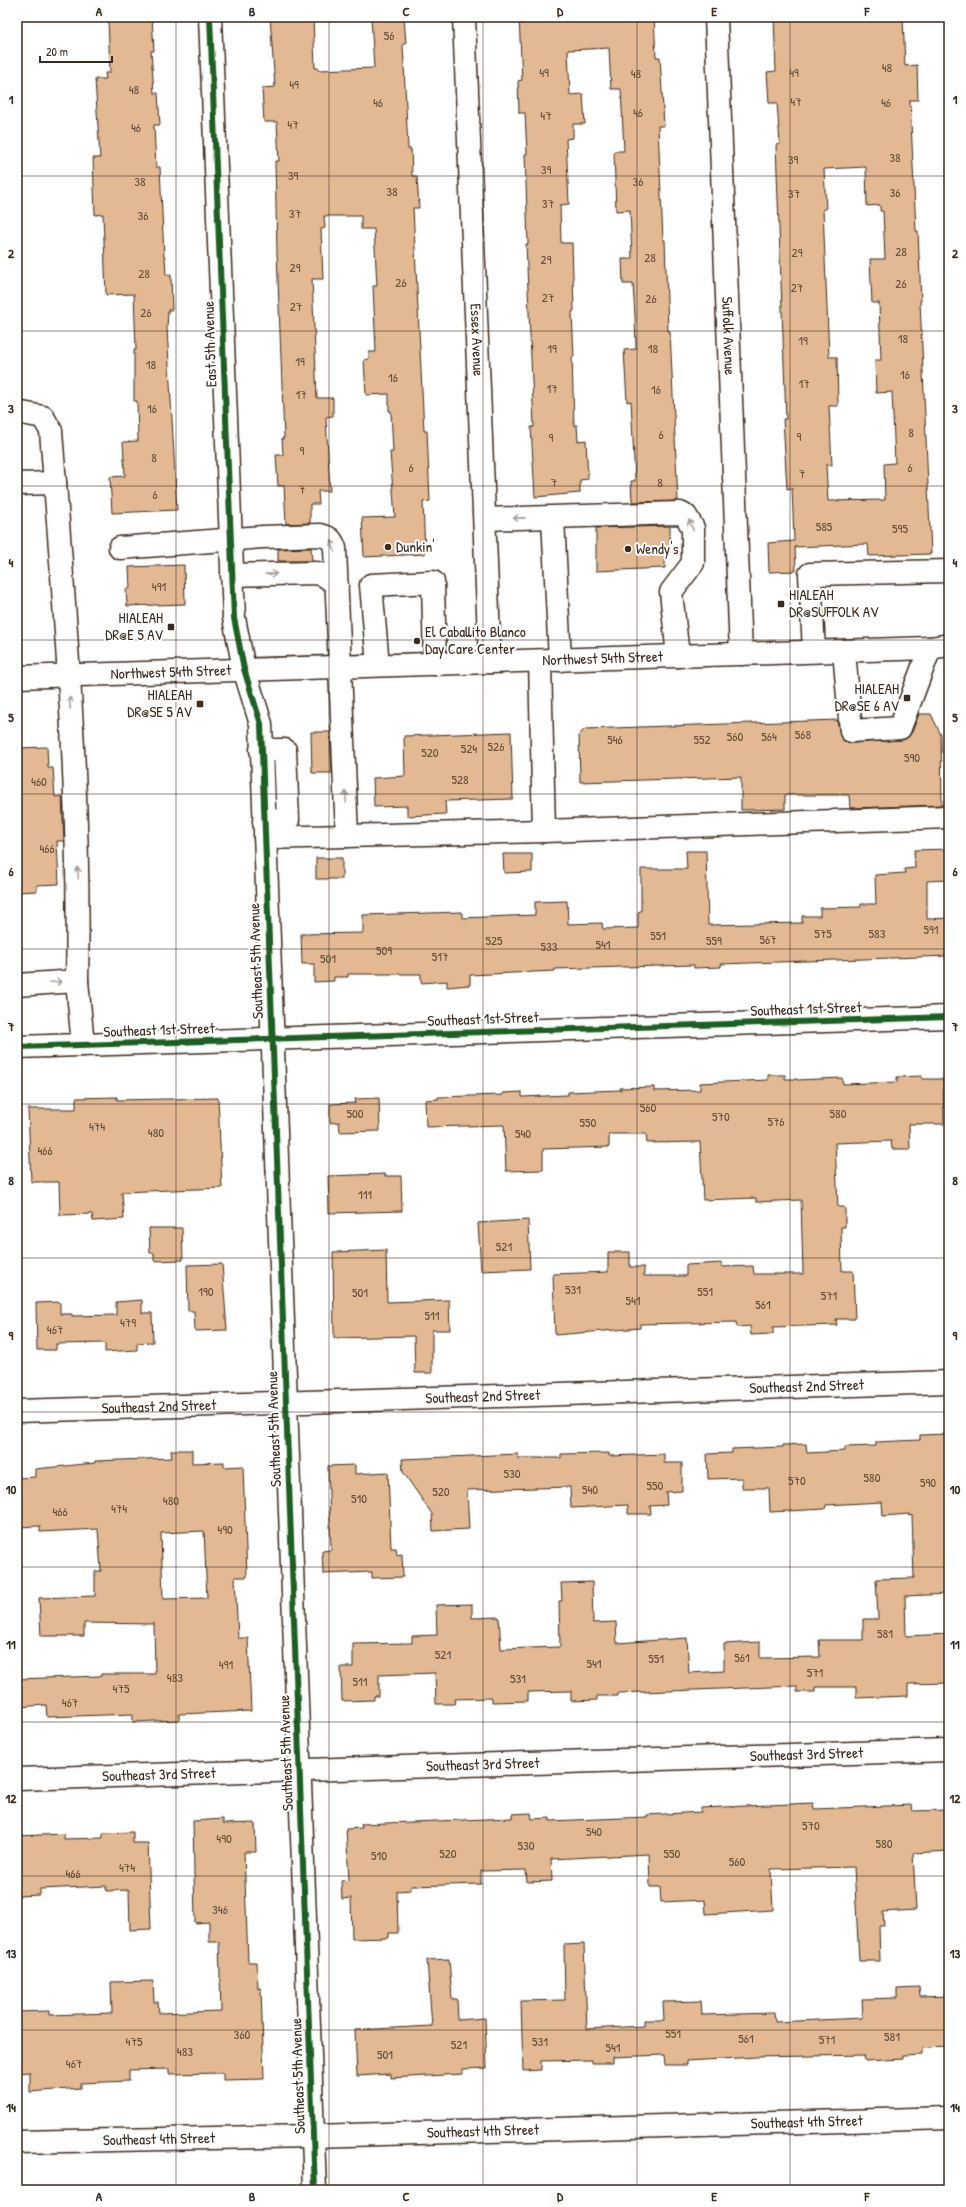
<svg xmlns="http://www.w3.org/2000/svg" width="966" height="2207" font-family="'Patrick Hand',sans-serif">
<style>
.building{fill:#e2b992;stroke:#3b2a1e;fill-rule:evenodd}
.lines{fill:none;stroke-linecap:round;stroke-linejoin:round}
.minor-casing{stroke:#3b2a1e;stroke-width:25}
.major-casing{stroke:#3b2a1e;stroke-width:25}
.minor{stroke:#fff;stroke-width:22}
.major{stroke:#fff;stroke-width:22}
.cycleway-casing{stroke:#fff;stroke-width:8}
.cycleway{stroke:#1b5e20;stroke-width:6}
.oneway{stroke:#a79f9a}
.grid{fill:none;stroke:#3b2a1e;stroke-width:1;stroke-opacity:0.55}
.poi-dot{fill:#3b2a1e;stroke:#fff;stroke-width:1.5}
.labels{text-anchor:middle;stroke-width:4;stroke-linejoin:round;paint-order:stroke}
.number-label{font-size:13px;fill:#654e3b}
.street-label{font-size:15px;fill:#3b2a1e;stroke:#fff}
.poi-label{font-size:15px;fill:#3b2a1e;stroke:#fff;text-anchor:start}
.neatline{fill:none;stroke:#3b2a1e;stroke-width:1.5}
.grid-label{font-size:13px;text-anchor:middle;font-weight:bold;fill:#3b2a1e}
</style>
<rect width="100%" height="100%" fill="#fff"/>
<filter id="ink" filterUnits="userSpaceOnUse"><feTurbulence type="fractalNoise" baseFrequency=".025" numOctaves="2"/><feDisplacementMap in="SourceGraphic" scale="8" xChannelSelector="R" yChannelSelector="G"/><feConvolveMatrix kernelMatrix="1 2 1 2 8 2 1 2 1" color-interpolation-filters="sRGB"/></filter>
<g filter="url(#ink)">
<g class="building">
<polygon points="108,17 152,17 154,51 151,51 154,93 158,93 160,125 154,125 156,167 160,167 164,257 165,257 166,275 171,275 172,310 168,310 167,328 177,510 112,513 110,477 125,476 123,442 138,441 137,401 134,401 134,350 136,350 134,294 106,295 103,214 95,215 93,158 100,158 95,79 106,79 105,73 110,73"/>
<polygon points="270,17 313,17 315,68 318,68 318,70 374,68 371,17 404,17 406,44 403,44 408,149 411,149 412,176 417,176 419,208 413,208 424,431 427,431 430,501 423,502 425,554 364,557 362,518 395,517 390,452 393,452 391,411 389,411 389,394 366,395 364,360 369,359 369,352 376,352 373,286 377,286 374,229 361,229 361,216 324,216 325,228 321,229 323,279 312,279 317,398 333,398 333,416 326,417 330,491 318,491 319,504 310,504 310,523 286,524 284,486 278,486 276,455 283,455 282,438 284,438 277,253 275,161 279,161 277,122 264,122 262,88 275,87"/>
<polygon points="519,17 654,17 656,57 660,57 664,126 658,126 663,240 665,240 668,331 670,331 678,501 632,502 631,481 635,481 631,401 627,402 624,350 636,349 635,316 633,284 623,284 622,259 632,259 630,210 616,211 614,151 624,151 621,89 611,89 609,48 568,50 570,95 583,94 585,124 573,124 573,138 566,139 569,204 560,205 561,243 572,243 574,311 572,312 574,357 572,357 574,425 577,425 578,441 586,440 588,479 580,480 580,493 535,497 531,427 534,427 526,244 528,244 525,154 527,154 525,113 519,113 518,81 522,80"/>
<path d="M774,17H903L905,66L917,65L918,100H910L916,231H918L921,301H920L931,554L869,556L868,544L795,547L796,571L769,572L768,543L794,541L792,488L787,489L783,419H786L776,145L780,144L777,103H769L767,72L776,71ZM866,167L867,206L880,205V211H883L885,259H870L872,303H879L881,360H875L876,393L892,392L895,463L884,464L885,500L828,501L826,465H832L829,406H838L837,357H829L823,209H826L824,169Z"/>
<polygon points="670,526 670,549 665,549 665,568 596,571 596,528"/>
<polygon points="311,548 312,561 278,561 278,549"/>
<polygon points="184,565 185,604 127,606 126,589 130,588 129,567"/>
<polygon points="919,714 931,714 941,735 942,805 850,808 849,795 785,795 785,809 741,810 741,777 580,782 579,735 585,729 837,720 841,738 845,742 852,743 901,740 907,738 912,732"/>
<polygon points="311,732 330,732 332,773 312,773"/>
<polygon points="511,732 513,799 445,801 446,814 407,816 407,806 374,807 373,778 405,776 404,736"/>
<polygon points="47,747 48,768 53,768 55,797 62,796 64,841 57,841 59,884 37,885 37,891 17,892 17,748"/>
<polygon points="949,849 949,880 927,881 927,919 949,918 949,956 721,964 721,967 694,968 694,965 555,969 555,971 470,975 470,985 447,987 447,981 421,983 421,974 348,974 348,977 334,977 334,981 314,982 314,964 302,964 301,934 363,933 363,915 462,912 462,918 535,915 535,902 567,901 568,924 602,923 603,929 638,928 638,912 641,911 641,869 687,869 686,851 706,851 708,925 802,923 802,916 820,916 820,908 861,907 861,904 876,904 875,875 905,873 904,869 915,868 914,850"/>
<polygon points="503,854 532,854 532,872 504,873"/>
<rect x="316" y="858" width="26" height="21"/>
<polygon points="768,1075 785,1075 785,1079 797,1079 797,1080 842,1078 843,1084 897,1082 897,1077 922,1076 922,1079 943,1079 944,1124 909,1124 910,1149 892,1149 891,1141 835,1143 838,1207 844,1207 845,1209 845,1227 841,1227 842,1271 853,1271 855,1319 836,1319 837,1325 773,1327 773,1334 751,1335 750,1326 737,1327 736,1322 640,1324 640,1328 555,1335 553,1274 608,1272 608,1252 630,1252 630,1267 644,1267 644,1276 686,1276 686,1265 722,1263 722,1267 753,1266 754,1274 803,1274 801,1200 756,1202 756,1198 703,1200 700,1142 647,1143 646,1134 609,1134 609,1147 543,1149 543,1170 506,1171 504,1125 426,1127 425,1100 438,1099 438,1097 503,1095 503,1093 522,1092 522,1097 568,1095 568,1092 621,1090 620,1088 654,1087 654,1091 700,1090 700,1083 768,1080"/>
<polygon points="117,1097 117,1100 218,1098 222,1188 122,1192 124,1219 93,1221 92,1214 60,1215 59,1182 31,1182 28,1109 76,1109 76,1098"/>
<polygon points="379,1098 380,1131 340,1132 339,1122 330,1123 330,1104 356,1103 355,1099"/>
<polygon points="385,1174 385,1176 401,1176 402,1211 329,1213 328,1176"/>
<polygon points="528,1220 530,1269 481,1271 478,1223"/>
<polygon points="149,1228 182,1228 183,1260 154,1261 154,1253 150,1253"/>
<polygon points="386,1250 387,1302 449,1300 450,1330 432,1330 432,1373 415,1373 414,1336 334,1338 333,1252"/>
<polygon points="222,1264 227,1330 195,1331 194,1311 188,1311 187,1265"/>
<polygon points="142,1300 142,1313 152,1313 153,1342 137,1343 137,1350 105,1352 105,1343 56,1344 56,1350 37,1350 36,1303 60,1302 60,1314 72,1314 72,1316 116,1315 116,1302"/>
<polygon points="949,1434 949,1594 905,1596 906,1636 949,1634 949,1683 908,1684 908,1696 856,1698 856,1687 815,1687 815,1692 797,1692 797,1686 618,1693 618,1696 597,1696 597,1700 571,1701 571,1691 528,1692 528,1701 492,1702 492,1698 454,1699 455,1704 436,1704 435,1673 379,1675 379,1696 374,1696 374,1700 342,1701 341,1667 353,1667 353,1644 412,1643 412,1636 437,1635 436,1605 472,1604 472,1618 499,1617 501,1649 560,1647 559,1601 562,1601 561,1583 592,1582 593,1623 616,1622 617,1643 687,1638 689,1673 724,1671 724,1644 760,1642 760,1658 820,1657 819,1640 863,1640 863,1619 878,1619 876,1579 914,1578 912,1515 909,1516 909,1514 883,1516 882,1502 826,1505 825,1509 770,1512 769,1488 742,1488 742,1478 708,1479 707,1454 732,1453 732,1449 783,1447 783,1445 806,1444 807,1453 845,1451 845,1447 876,1446 876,1442 920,1440 920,1435"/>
<path d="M171,1450H192V1463L224,1462V1467L243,1466L247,1577H235L238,1638H248L251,1711L179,1714V1720L133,1722V1714L47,1717L46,1705L17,1707V1679L101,1676V1674H155L154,1624L84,1623V1636H41L39,1598L95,1596V1571H101L98,1529L40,1532V1526L17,1527V1478L35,1477V1469L95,1463V1461L172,1458ZM204,1531L207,1598L163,1599L161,1533Z"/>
<polygon points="609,1453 609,1456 664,1454 664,1463 682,1463 682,1491 666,1492 667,1505 650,1506 651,1514 628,1514 628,1505 571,1508 570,1487 467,1490 469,1529 433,1531 432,1514 403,1472 402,1459 518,1454 518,1458 561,1458 561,1454"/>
<polygon points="355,1465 355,1474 388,1472 391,1548 396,1548 397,1555 402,1554 403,1577 372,1578 372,1572 323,1574 322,1551 331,1550 328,1466"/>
<polygon points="813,1803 814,1809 911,1805 912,1811 949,1810 949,1851 913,1853 916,1910 883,1912 884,1926 879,1926 880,1961 859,1961 854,1867 771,1869 773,1910 706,1914 705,1900 661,1902 660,1887 650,1887 649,1854 551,1859 552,1881 527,1882 526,1870 481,1871 481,1884 411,1886 411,1890 397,1891 398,1933 389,1933 389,1938 352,1939 351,1898 342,1899 341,1881 349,1880 346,1829 362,1828 361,1824 512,1818 512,1814 531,1813 532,1819 550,1818 550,1821 647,1817 647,1815 701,1812 701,1808"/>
<polygon points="223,1819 223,1824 255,1823 256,1852 244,1852 248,1962 257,1962 258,1989 261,1988 264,2079 223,2080 223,2073 169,2074 169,2069 129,2070 129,2081 81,2083 81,2088 30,2092 30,2072 17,2073 17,2012 49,2011 49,2015 112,2013 111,1982 153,1981 154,2002 158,2002 159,2013 221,2011 219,1942 209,1942 209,1922 195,1923 193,1821"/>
<polygon points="133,1832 133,1843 148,1843 151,1929 130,1930 129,1890 106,1891 106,1886 40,1889 40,1895 17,1896 17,1836 64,1834 64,1839 103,1838 103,1833"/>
<polygon points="584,1944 587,2029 644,2026 644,2020 664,2020 663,2002 701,2001 702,2015 774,2013 775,2022 863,2018 862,1999 897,1998 897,1988 919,1987 920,1997 949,1996 949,2047 922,2048 922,2055 903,2056 903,2059 865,2061 864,2055 756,2057 687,2061 687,2065 665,2065 664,2055 613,2057 613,2063 592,2063 592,2060 541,2061 541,2070 523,2071 521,2001 565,2000 564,1945"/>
<polygon points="449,1959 452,1999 457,1999 458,2020 485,2018 487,2068 463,2069 463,2074 391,2078 391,2074 357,2076 355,2030 432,2026 427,1960"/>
</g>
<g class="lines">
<defs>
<g id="minor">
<polyline points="210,17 234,618 244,669 261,724 315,2190"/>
<path id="s1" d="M464,17L490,662"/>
<path id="s2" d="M716,17L741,654"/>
<path d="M17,412L43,417L51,431C65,614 81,798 77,981L17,985"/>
<polyline points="17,484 55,483"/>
<polyline points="553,518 560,660"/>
<polyline points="485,519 680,513 686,516 693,528 693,563 671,592 678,656"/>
<path d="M120,548L263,537L320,535C329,537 332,539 335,548L347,836"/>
<polyline points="232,575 316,573 324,575 337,585"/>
<polyline points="814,651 810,574 949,571"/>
<polyline points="844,651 851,731 900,728 930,648"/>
<polyline points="540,661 544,831 949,817"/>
<polyline points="378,665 371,585 433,582 435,664"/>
<polyline points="261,750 285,750 288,820 264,821"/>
<polyline points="265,838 544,831"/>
<polyline points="77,981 83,1045"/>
<polyline points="17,1047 949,1017"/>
<path id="s3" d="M17,1411L949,1382"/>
<path id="s4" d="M17,1779L949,1750"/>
<path id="s5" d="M17,2142L313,2136L949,2118"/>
</g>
<g id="major">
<path id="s6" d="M17,677L930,648L949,645"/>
</g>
</defs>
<use href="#minor" class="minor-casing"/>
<use href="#major" class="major-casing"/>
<use href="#minor" class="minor"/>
<use href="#major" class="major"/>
<defs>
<g id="cycleway">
<polyline points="210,17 234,618 244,669 261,724 315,2190"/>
<polyline points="17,1047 949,1017"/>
</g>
</defs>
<use href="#cycleway" class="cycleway-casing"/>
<use href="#cycleway" class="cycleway"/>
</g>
<defs><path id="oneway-shaft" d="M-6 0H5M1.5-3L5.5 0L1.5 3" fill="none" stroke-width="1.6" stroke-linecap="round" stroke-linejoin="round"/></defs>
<g class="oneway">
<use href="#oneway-shaft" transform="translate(519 518) rotate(179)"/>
<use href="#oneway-shaft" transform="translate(691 525) rotate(-112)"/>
<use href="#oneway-shaft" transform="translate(333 546) rotate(-106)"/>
<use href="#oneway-shaft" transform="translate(271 574) rotate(-1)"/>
<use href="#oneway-shaft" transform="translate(70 703) rotate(-93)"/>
<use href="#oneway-shaft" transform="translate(346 797) rotate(-92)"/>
<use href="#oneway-shaft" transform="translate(78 873) rotate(-93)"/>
<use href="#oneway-shaft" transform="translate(56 982) rotate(-3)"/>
</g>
</g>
<path class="grid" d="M176,17V2190M329,17V2190M483,17V2190M637,17V2190M790,17V2190M17,176H949M17,331H949M17,486H949M17,640H949M17,794H949M17,949H949M17,1104H949M17,1258H949M17,1412H949M17,1567H949M17,1722H949M17,1876H949M17,2030H949"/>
<g class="poi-dot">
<circle cx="388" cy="547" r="4"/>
<circle cx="628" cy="549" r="4"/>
<rect x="777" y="600" width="8" height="8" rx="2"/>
<rect x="167" y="623" width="8" height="8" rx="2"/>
<circle cx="417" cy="641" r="4"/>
<rect x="903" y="694" width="8" height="8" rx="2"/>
<rect x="196" y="700" width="8" height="8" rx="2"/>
</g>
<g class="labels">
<g class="number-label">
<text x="389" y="40">56</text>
<text x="887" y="72">48</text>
<text x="544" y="77">49</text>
<text x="794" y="77">49</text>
<text x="636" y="78">48</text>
<text x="294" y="89">49</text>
<text x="134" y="94">48</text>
<text x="796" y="106">47</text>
<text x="378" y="107">46</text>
<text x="886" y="107">46</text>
<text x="638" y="117">46</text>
<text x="546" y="120">47</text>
<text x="293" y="129">47</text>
<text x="136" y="132">46</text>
<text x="895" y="162">38</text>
<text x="793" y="164">39</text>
<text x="546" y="174">39</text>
<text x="293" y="180">39</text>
<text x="140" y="186">38</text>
<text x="638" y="186">36</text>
<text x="392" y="196">38</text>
<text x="895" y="197">36</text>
<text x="794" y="198">37</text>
<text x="548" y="208">37</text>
<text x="295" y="218">37</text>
<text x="143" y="220">36</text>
<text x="901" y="256">28</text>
<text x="797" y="257">29</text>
<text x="650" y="262">28</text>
<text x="546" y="264">29</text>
<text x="295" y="272">29</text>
<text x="144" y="278">28</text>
<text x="401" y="287">26</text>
<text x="901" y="288">26</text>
<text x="797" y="292">27</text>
<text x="548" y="302">27</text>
<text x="651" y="303">26</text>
<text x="296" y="311">27</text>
<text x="146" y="317">26</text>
<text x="903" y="343">18</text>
<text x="803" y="345">19</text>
<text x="552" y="353">19</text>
<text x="653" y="353">18</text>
<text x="300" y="366">19</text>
<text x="151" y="369">18</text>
<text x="905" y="379">16</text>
<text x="393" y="382">16</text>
<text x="804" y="388">17</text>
<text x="552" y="393">17</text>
<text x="656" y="394">16</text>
<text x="301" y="399">17</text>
<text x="152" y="413">16</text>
<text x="911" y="437">8</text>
<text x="661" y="439">6</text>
<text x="799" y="441">9</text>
<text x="551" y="442">9</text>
<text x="302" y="455">9</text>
<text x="154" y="462">8</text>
<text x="411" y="472">6</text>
<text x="910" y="472">6</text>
<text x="802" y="478">7</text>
<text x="554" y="487">7</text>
<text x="660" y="487">8</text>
<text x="302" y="494">7</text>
<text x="155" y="499">6</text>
<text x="824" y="531">585</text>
<text x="900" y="533">595</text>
<text x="159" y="591">491</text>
<text x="803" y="739">568</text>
<text x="735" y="741">560</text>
<text x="769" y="741">564</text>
<text x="615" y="744">546</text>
<text x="702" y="744">552</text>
<text x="496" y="751">526</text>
<text x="469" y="753">524</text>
<text x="430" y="757">520</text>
<text x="912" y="762">590</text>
<text x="460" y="784">528</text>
<text x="39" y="786">460</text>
<text x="47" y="853">466</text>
<text x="931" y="934">591</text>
<text x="823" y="938">575</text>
<text x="877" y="938">583</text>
<text x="658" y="940">551</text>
<text x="768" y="944">567</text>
<text x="494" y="945">525</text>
<text x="714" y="945">559</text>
<text x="603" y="949">541</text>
<text x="549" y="951">533</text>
<text x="384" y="955">509</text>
<text x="440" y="961">517</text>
<text x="328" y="963">501</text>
<text x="648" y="1112">560</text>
<text x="355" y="1118">500</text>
<text x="838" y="1118">580</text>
<text x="721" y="1121">570</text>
<text x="776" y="1126">576</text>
<text x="588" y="1127">550</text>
<text x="97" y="1131">474</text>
<text x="156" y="1137">480</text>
<text x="523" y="1138">540</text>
<text x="45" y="1155">466</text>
<text x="365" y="1199">111</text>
<text x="504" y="1251">521</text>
<text x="573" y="1294">531</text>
<text x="206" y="1296">190</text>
<text x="705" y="1296">551</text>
<text x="360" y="1297">501</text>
<text x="829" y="1300">571</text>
<text x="633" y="1305">541</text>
<text x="763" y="1309">561</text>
<text x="432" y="1320">511</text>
<text x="128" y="1327">479</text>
<text x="55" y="1334">467</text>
<text x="512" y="1478">530</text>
<text x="872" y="1482">580</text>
<text x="797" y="1485">570</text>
<text x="928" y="1487">590</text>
<text x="655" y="1490">550</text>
<text x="590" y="1494">540</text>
<text x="441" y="1496">520</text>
<text x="359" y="1503">510</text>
<text x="171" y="1505">480</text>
<text x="119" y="1513">474</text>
<text x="60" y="1516">466</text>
<text x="225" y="1534">490</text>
<text x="885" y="1638">581</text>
<text x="443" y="1659">521</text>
<text x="742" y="1662">561</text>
<text x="656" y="1663">551</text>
<text x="594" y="1668">541</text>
<text x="226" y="1669">491</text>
<text x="815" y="1677">571</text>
<text x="175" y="1682">483</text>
<text x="518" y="1683">531</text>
<text x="360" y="1686">511</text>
<text x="121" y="1693">475</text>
<text x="70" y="1707">467</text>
<text x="811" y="1830">570</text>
<text x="594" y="1836">540</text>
<text x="224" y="1843">490</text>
<text x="884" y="1848">580</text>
<text x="526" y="1850">530</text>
<text x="448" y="1858">520</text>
<text x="672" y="1858">550</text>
<text x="379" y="1860">510</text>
<text x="737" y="1866">560</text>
<text x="127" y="1872">474</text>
<text x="73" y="1878">466</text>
<text x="220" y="1914">346</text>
<text x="673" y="2038">551</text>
<text x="242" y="2039">360</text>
<text x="892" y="2041">581</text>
<text x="746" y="2043">561</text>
<text x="827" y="2044">571</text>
<text x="134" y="2046">475</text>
<text x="540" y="2046">531</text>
<text x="459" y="2049">521</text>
<text x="613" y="2052">541</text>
<text x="185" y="2056">483</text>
<text x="385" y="2059">501</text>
<text x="74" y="2068">467</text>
</g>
<g class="street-label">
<text dy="5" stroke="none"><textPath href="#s2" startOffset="319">Suffolk Avenue</textPath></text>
<text dy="5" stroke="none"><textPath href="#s1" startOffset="323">Essex Avenue</textPath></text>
<text transform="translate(210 344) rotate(-92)" y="5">East 5th Avenue</text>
<text dy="5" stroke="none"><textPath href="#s6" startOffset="586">Northwest 54th Street</textPath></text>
<text dy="5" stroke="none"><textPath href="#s6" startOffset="154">Northwest 54th Street</textPath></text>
<text transform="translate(256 961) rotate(-92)" y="5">Southeast 5th Avenue</text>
<text transform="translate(806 1009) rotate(-2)" y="5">Southeast 1st Street</text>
<text transform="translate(483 1019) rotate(-2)" y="5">Southeast 1st Street</text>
<text transform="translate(159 1030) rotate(-2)" y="5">Southeast 1st Street</text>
<text dy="5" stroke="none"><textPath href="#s3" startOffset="790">Southeast 2nd Street</textPath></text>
<text dy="5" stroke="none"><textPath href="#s3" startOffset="466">Southeast 2nd Street</textPath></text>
<text dy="5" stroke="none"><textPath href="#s3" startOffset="142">Southeast 2nd Street</textPath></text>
<text transform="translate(274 1429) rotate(-92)" y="5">Southeast 5th Avenue</text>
<text transform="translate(286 1753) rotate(-92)" y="5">Southeast 5th Avenue</text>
<text dy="5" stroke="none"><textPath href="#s4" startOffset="790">Southeast 3rd Street</textPath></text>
<text dy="5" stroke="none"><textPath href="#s4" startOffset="466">Southeast 3rd Street</textPath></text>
<text dy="5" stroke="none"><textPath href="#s4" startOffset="142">Southeast 3rd Street</textPath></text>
<text transform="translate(298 2076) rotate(-92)" y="5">Southeast 5th Avenue</text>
<text dy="5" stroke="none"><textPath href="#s5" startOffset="790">Southeast 4th Street</textPath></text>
<text dy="5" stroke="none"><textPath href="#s5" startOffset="466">Southeast 4th Street</textPath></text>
<text dy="5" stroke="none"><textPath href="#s5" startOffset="142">Southeast 4th Street</textPath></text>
</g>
<g class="poi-label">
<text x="396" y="552">Dunkin'</text>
<text x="636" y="554">Wendy's</text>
<text x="789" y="600">HIALEAH<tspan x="789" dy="17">DR@SUFFOLK AV</tspan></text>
<text x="163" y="623" text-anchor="end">HIALEAH<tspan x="163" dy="17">DR@E 5 AV</tspan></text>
<text x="425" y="637">El Caballito Blanco<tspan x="425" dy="17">Day Care Center</tspan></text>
<text x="899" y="694" text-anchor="end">HIALEAH<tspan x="899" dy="17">DR@SE 6 AV</tspan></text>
<text x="192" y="700" text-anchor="end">HIALEAH<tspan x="192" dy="17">DR@SE 5 AV</tspan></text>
</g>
</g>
<rect width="966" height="2207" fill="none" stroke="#fff" stroke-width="44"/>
<path d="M40 56v6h72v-6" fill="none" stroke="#3b2a1e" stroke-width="2"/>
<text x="46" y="56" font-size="12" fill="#3b2a1e" stroke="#ffffff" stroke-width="3" paint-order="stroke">20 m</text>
<rect x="22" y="22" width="922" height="2163" class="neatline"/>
<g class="grid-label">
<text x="99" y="16">A</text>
<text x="252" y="16">B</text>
<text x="406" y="16">C</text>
<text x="560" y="16">D</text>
<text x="714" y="16">E</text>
<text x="867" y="16">F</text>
<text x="11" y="104">1</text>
<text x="955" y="104">1</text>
<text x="11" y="258">2</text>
<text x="955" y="258">2</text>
<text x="11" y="413">3</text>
<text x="955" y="413">3</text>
<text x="11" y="567">4</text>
<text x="955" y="567">4</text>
<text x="11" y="722">5</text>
<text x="955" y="722">5</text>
<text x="11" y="876">6</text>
<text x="955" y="876">6</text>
<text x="11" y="1031">7</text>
<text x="955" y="1031">7</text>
<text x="11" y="1185">8</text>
<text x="955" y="1185">8</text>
<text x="11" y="1340">9</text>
<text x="955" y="1340">9</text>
<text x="11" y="1494">10</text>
<text x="955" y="1494">10</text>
<text x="11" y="1649">11</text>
<text x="955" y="1649">11</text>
<text x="11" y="1803">12</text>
<text x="955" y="1803">12</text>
<text x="11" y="1958">13</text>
<text x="955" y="1958">13</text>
<text x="11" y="2112">14</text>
<text x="955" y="2112">14</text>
<text x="99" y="2201">A</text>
<text x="252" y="2201">B</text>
<text x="406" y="2201">C</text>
<text x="560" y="2201">D</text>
<text x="714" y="2201">E</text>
<text x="867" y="2201">F</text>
</g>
</svg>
